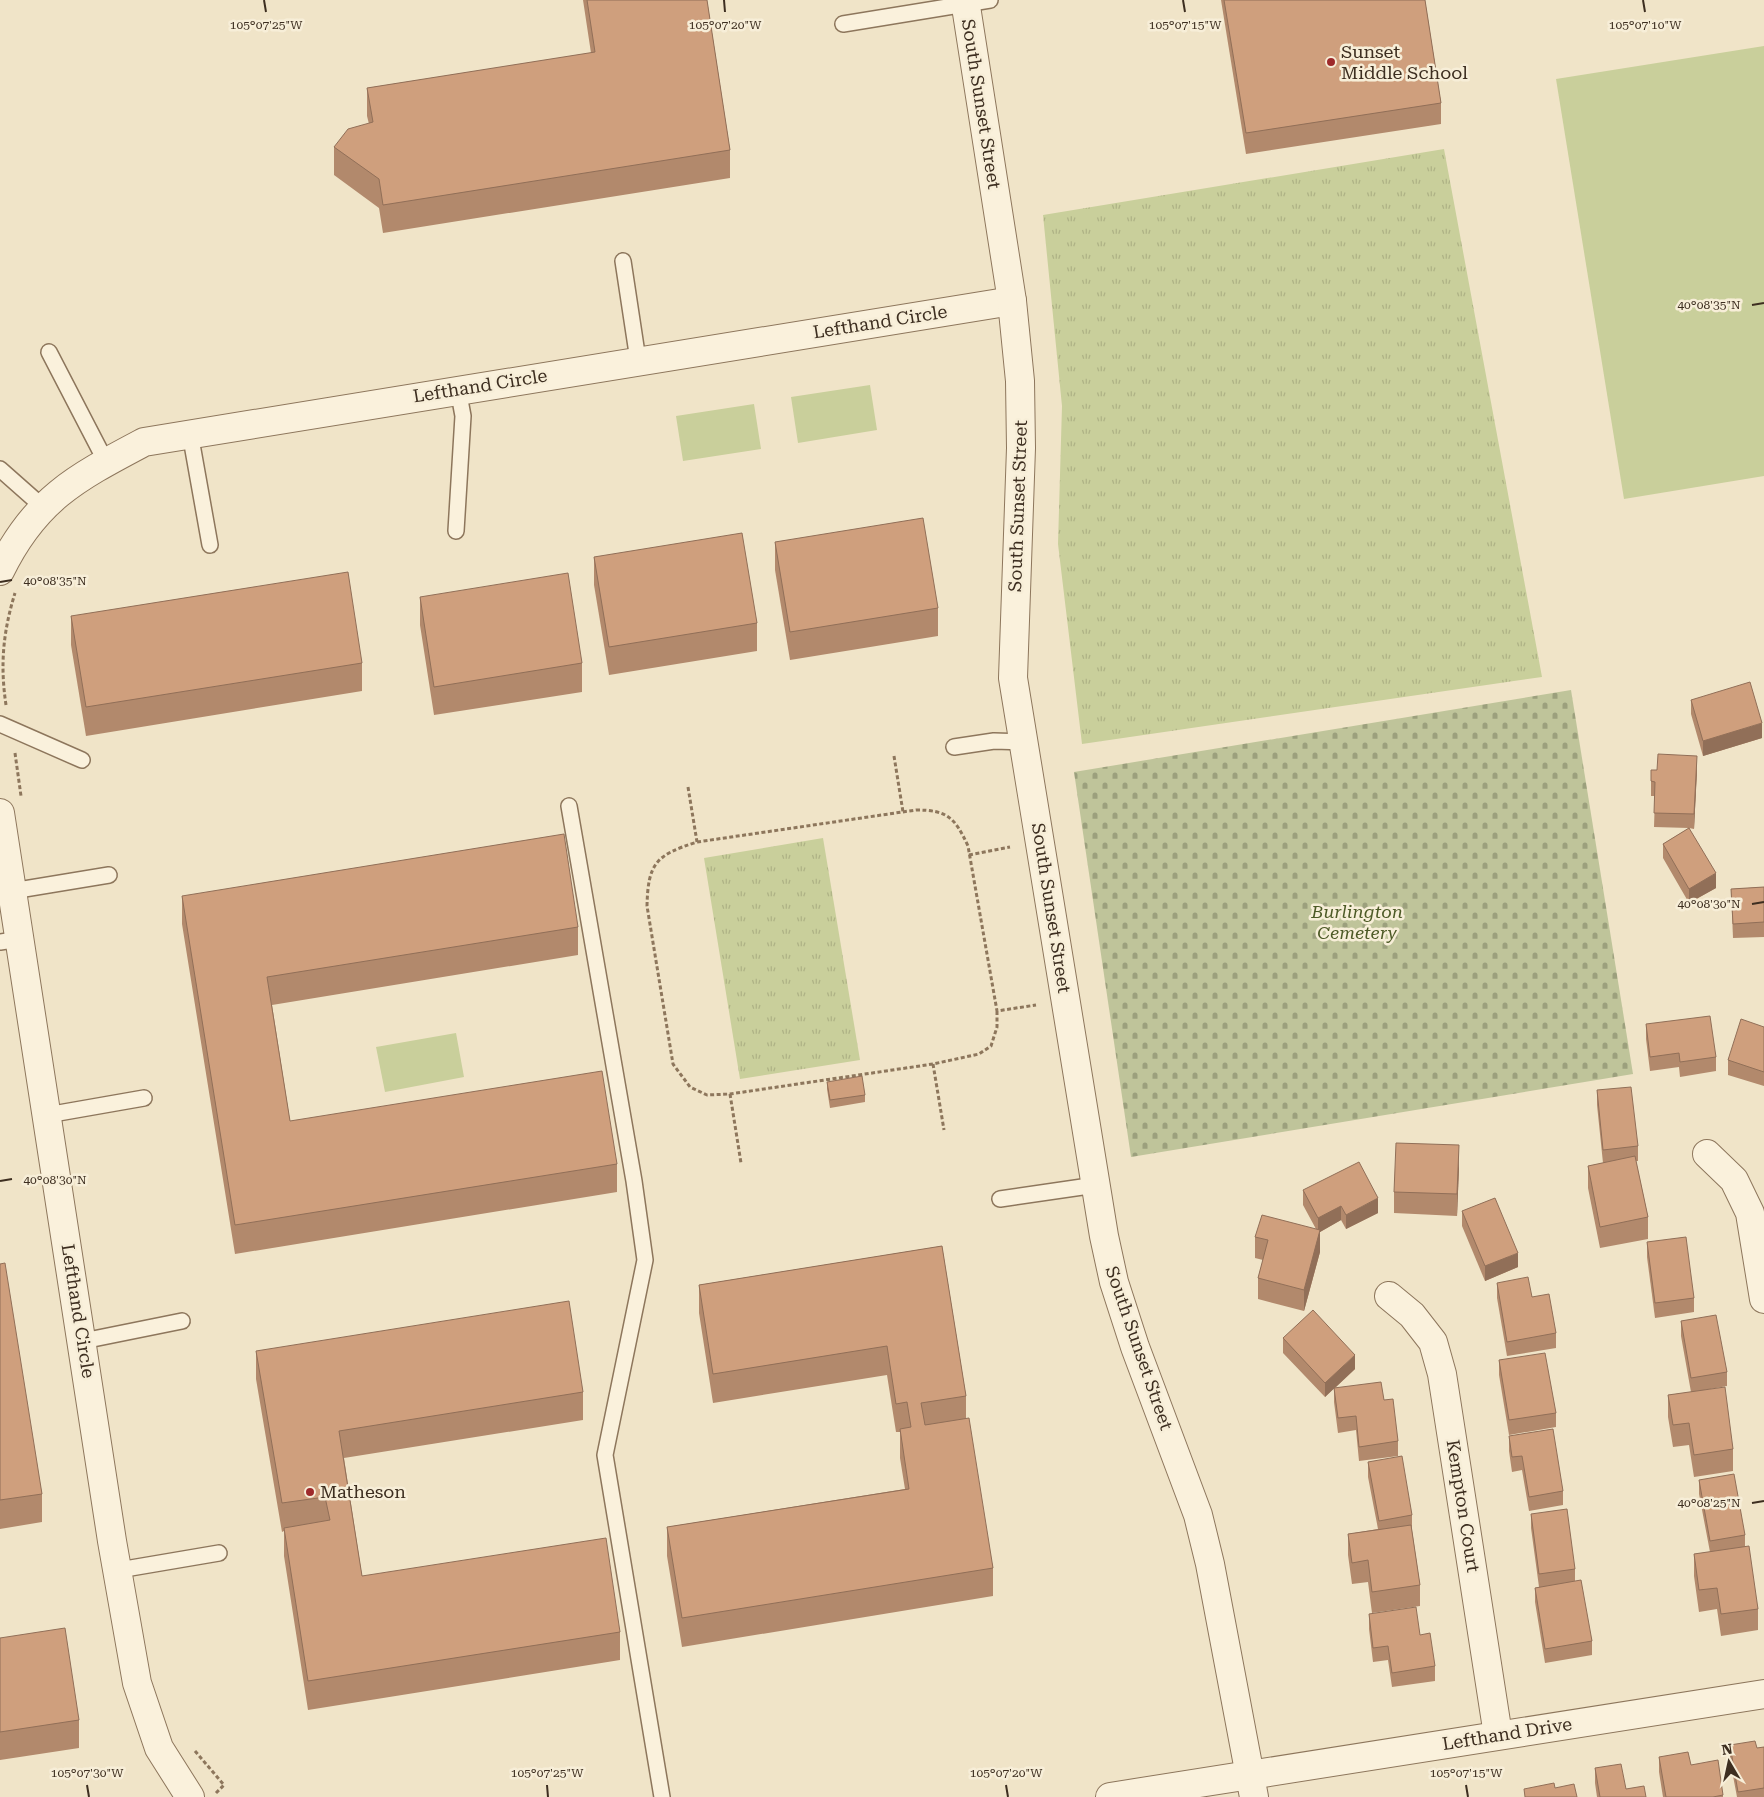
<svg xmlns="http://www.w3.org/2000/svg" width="1764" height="1797" font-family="'Roboto Serif',serif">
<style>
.grass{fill:url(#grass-tufts)}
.cemetery{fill:url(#cemetery-stones)}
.pitch{fill:#c9cf9b}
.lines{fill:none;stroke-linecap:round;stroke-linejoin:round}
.service-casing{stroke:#8d765c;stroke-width:18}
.minor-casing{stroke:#8d765c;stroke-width:30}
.tertiary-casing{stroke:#8d765c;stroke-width:30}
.path{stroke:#8d765c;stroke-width:3;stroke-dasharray:4 2.5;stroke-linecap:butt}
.service{stroke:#faf1dc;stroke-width:15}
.minor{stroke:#faf1dc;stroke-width:28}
.tertiary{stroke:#faf1dc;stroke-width:28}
.wall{fill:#b2896c}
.shaded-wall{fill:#916f58}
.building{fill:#cf9f7d;stroke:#916f58}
.ticks{fill:none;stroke:#3d2e20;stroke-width:2}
.poi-dot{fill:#9e2a2b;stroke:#f7eed8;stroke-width:2}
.labels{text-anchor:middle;stroke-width:5;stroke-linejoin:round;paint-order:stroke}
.poi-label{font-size:18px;fill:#3d2e20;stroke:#f7eed8;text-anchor:start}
.street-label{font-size:18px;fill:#3d2e20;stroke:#f7eed8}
.park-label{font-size:18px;font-style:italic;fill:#4d5a26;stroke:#f7eed8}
.ticks-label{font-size:12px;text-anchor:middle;fill:#3d2e20;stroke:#f7eed8;stroke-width:5;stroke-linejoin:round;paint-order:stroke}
</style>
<defs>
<pattern id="grass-tufts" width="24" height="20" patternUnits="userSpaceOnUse" patternTransform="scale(1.25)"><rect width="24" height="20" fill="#c9cf9b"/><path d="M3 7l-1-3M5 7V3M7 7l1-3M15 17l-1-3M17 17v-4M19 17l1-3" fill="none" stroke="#aeb285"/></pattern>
<pattern id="cemetery-stones" width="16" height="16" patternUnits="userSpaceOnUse" patternTransform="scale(1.25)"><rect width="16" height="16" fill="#bfc49a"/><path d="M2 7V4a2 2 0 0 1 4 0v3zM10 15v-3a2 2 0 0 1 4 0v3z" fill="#9ca07d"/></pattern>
</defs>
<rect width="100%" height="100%" fill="#f0e4c8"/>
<g class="grass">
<polygon points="1444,149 1542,677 1082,744 1058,544 1062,406 1043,215"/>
<polygon points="823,838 860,1060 740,1079 704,858"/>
</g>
<polygon class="cemetery" points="1571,690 1633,1074 1131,1157 1074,772"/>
<g class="pitch">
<polygon points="1764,46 1764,476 1624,499 1556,79"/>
<polygon points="870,385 877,430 798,443 791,397"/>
<polygon points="754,404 761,449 683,461 676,416"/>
<polygon points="456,1033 464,1077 385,1092 376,1047"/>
</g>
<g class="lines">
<defs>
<g id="service">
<polyline points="843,24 990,0"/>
<polyline points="623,261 638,360"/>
<polyline points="49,352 106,462"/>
<polyline points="190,433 210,545"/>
<polyline points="0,469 43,507"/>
<polyline points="456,531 463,416 458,389"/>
<polyline points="0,724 82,760"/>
<polyline points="954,747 994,741 1023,742"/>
<polyline points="569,806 634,1181 645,1260 605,1455 662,1797"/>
<polyline points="12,891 109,875"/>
<polyline points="0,942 20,939"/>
<polyline points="47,1115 144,1098"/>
<polyline points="1000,1199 1096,1185"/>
<polyline points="83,1341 182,1321"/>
<polyline points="119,1570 219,1553"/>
</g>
<g id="minor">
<path d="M0,571C35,499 76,478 144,442L1012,301"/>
<polyline points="0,813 112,1541 137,1683 159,1748 190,1797"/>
<polyline points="1707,1154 1734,1180 1750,1213 1764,1299"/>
<polyline points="1389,1296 1412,1315 1433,1342 1442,1374 1498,1735"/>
<polyline points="1110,1797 1764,1694"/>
</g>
<polyline id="tertiary" points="965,0 1012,301 1020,381 1021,448 1013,678 1104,1236 1114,1282 1135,1347 1198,1515 1210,1564 1254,1797"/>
</defs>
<use href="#service" class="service-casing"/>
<use href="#minor" class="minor-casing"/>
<use href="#tertiary" class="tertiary-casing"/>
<g class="path">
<path d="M6,705C0,665 3,632 15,593"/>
<polyline points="15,753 21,796"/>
<polyline points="894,756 903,812"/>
<polyline points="688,787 697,842"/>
<polyline points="969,855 1010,847"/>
<path d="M997,1011V1027L991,1046L979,1054L933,1064L730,1094L707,1095L690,1087L673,1064L647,906C648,863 656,855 697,842L916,810C948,810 955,818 968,846L997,1011L1036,1005"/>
<polyline points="933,1064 944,1130"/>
<polyline points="730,1094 741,1163"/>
<polyline points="195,1751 224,1785 216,1793"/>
</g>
<use href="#service" class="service"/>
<use href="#minor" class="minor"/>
<use href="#tertiary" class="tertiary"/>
</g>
<g class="wall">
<polygon points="583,0 707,0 730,150 730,178 383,233 379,208 334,175 334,147 369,124 367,116 367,88 591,53"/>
<polygon points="1221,0 1425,0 1441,103 1441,124 1246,154"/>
<polygon points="775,542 938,608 938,636 790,660 775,570"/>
<polygon points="594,557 757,623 757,651 609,675 594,585"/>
<polygon points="420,597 582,663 582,692 434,715 420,625"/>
<polygon points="71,616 362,663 362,691 86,736 71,645"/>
<polygon points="1691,700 1762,738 1703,756 1691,714"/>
<polygon points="1651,770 1697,770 1694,829 1689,828 1716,888 1689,903 1663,858 1663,844 1689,828 1654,827 1655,796 1651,796"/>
<polygon points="1764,887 1764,937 1733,938 1731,889"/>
<polygon points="182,896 578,927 578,955 272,1005 290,1121 617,1164 617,1192 235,1254 182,924"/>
<polygon points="1646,1024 1716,1057 1716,1071 1680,1077 1679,1067 1650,1071 1646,1039"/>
<polygon points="1764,1027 1764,1086 1728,1075 1728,1060"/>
<polygon points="827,1082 865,1095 865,1102 830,1108 827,1089"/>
<polygon points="1597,1090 1638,1146 1638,1161 1636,1161 1648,1217 1648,1239 1600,1248 1588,1188 1588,1166 1603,1163 1597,1105"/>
<polygon points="1459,1167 1457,1216 1394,1213 1394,1192"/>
<polygon points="1303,1190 1378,1213 1346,1229 1341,1220 1320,1232 1320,1252 1304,1311 1258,1299 1258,1278 1263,1260 1255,1258 1255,1237 1316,1229 1303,1205"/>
<polygon points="1462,1211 1518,1267 1485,1281 1462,1226"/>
<polygon points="1647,1242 1694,1298 1694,1312 1655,1318 1647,1257"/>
<polygon points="942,1246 966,1396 966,1419 993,1568 993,1596 682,1647 667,1556 667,1527 905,1489 900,1458 900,1432 896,1432 887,1375 713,1403 699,1313 699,1285"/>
<polygon points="0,1264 42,1494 42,1522 0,1529"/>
<polygon points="1497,1283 1532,1297 1556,1333 1556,1348 1507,1356 1497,1298"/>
<polygon points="1681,1321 1727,1372 1727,1386 1705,1390 1733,1449 1733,1471 1694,1477 1689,1445 1673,1447 1668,1417 1668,1395 1691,1392 1681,1336"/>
<polygon points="1283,1338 1355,1369 1335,1388 1384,1400 1398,1441 1398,1456 1359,1461 1356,1430 1338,1433 1334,1402 1334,1388 1325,1397 1283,1353"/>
<polygon points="256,1351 583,1392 583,1420 344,1458 362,1576 620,1632 620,1660 308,1710 284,1556 284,1531 282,1532 256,1379"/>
<polygon points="1499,1360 1556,1413 1556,1427 1509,1435 1499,1375"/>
<polygon points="1509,1436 1563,1491 1563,1505 1529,1511 1522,1470 1512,1472 1509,1451"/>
<polygon points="1368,1462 1412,1515 1412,1530 1420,1585 1420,1606 1372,1613 1368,1582 1352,1584 1348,1555 1348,1534 1378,1529 1368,1477"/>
<polygon points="1699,1480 1745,1535 1745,1547 1758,1609 1758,1630 1721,1636 1717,1609 1699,1612 1694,1576 1694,1554 1710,1552 1699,1494"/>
<polygon points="1531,1514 1575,1569 1575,1581 1592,1641 1592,1655 1545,1663 1535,1602 1535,1588 1539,1587 1531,1528"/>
<polygon points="1369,1614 1420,1635 1435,1666 1435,1681 1392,1687 1388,1660 1373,1662 1369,1629"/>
<polygon points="0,1638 79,1720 79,1748 0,1760"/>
<polygon points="1730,1745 1757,1748 1764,1747 1764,1797 1737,1797 1730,1760"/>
<polygon points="1659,1757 1691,1765 1723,1795 1723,1797 1663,1797 1659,1772"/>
<polygon points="1595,1768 1626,1789 1646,1797 1597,1797 1595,1783"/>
</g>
<g class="shaded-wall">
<polygon points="1762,723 1762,738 1703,756 1703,741"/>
<polygon points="1697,756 1697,770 1694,829 1694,814"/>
<polygon points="1716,873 1716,888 1689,903 1689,889"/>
<polygon points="1459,1145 1459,1167 1457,1216 1457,1194"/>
<polygon points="1378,1198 1378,1213 1346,1229 1346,1215"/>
<polygon points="1341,1206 1341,1220 1320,1232 1320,1252 1304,1311 1304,1290 1318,1233 1318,1218"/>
<polygon points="1518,1253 1518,1267 1485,1281 1485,1266"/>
<polygon points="1355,1355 1355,1369 1325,1397 1325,1383"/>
</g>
<g class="building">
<polygon points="587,0 707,0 730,150 383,205 379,179 334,147 348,129 373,122 367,88 595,52"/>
<polygon points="1224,0 1425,0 1441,103 1246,133"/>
<polygon points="923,518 938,608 790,632 775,542"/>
<polygon points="742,533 757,623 609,647 594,557"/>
<polygon points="348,572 362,663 86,707 71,616"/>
<polygon points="568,573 582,663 434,687 420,597"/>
<polygon points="1750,682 1762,723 1703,741 1691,700"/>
<polygon points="1658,754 1697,756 1694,814 1654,813 1655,782 1651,781 1651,770 1657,770"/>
<polygon points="1689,828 1716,873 1689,889 1663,844"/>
<polygon points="564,834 578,927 267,977 290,1121 602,1071 617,1164 235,1225 182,896"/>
<polygon points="1764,887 1764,922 1733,924 1731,889"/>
<polygon points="1710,1016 1716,1057 1680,1062 1679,1053 1650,1057 1646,1024"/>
<polygon points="1741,1019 1764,1027 1764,1072 1728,1060"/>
<polygon points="862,1076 865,1095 830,1100 827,1082"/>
<polygon points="1631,1087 1638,1146 1603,1150 1597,1090"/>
<polygon points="1396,1143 1459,1145 1457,1194 1394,1192"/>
<polygon points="1635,1156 1648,1217 1600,1227 1588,1166"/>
<polygon points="1359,1162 1378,1198 1346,1215 1341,1206 1318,1218 1303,1190"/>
<polygon points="1495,1198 1518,1253 1485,1266 1462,1211"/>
<polygon points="1262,1215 1320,1230 1304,1290 1258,1278 1268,1240 1255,1237"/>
<polygon points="1686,1237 1694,1298 1655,1303 1647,1242"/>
<polygon points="942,1246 966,1396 921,1403 925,1425 969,1418 993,1568 682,1618 667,1527 909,1489 900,1429 911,1427 907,1402 896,1404 887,1346 713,1374 699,1285"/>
<polygon points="5,1263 42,1494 0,1500 0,1264"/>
<polygon points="1528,1277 1532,1297 1549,1294 1556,1333 1507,1342 1497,1283"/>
<polygon points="569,1301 583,1392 339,1431 362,1576 606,1538 620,1632 308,1681 284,1528 330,1520 325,1497 282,1503 256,1351"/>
<polygon points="1313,1310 1355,1355 1325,1383 1283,1338"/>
<polygon points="1716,1315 1727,1372 1691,1378 1681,1321"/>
<polygon points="1545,1353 1556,1413 1509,1420 1499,1360"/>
<polygon points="1381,1382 1384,1400 1393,1399 1398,1441 1359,1447 1356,1416 1338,1418 1334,1388"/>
<polygon points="1725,1387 1733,1449 1694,1455 1689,1423 1673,1425 1668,1395"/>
<polygon points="1553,1429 1563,1491 1529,1497 1522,1456 1512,1457 1509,1436"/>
<polygon points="1402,1456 1412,1515 1379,1521 1368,1462"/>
<polygon points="1734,1474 1745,1535 1710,1541 1699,1480"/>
<polygon points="1567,1509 1575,1569 1539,1574 1531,1514"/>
<polygon points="1411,1525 1420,1585 1372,1592 1368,1560 1352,1563 1348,1534"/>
<polygon points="1749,1546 1758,1609 1721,1614 1717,1588 1699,1590 1694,1554"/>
<polygon points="1581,1580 1592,1641 1545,1649 1535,1588"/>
<polygon points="1416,1607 1420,1635 1430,1633 1435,1666 1392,1673 1388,1646 1373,1648 1369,1614"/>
<polygon points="65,1628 79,1720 0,1732 0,1638"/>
<polygon points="1755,1741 1757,1748 1764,1747 1764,1788 1738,1792 1730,1745"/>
<polygon points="1688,1752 1691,1765 1718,1760 1723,1795 1713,1797 1666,1797 1659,1757"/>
<polygon points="1621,1764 1626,1789 1644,1786 1646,1797 1600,1797 1595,1768"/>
<polygon points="1554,1783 1555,1788 1574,1784 1577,1797 1525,1797 1524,1789"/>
</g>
<path class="ticks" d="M264,0L266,12M724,0L725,12M1183,0L1185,12M1643,0L1645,12M1752,305L1764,303M0,582L12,580M1752,904L1764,902M0,1181L12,1179M1752,1503L1764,1501M87,1785L89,1797M547,1785L548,1797M1006,1785L1008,1797M1466,1785L1468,1797"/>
<g class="poi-dot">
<circle cx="1331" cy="62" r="5"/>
<circle cx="310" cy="1492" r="5"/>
</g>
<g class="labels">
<g class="poi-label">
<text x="1341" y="58">Sunset<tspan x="1341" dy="21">Middle School</tspan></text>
<text x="320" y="1498">Matheson</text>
</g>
<g class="street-label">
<text transform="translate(981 104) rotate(81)" y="6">South Sunset Street</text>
<text transform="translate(880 322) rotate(-9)" y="6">Lefthand Circle</text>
<text transform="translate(480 386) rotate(-9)" y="6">Lefthand Circle</text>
<text transform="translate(1018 506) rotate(-88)" y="6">South Sunset Street</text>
<text transform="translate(1051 908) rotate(81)" y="6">South Sunset Street</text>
<text transform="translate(78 1311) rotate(81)" y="6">Lefthand Circle</text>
<text transform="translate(1139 1348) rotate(71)" y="6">South Sunset Street</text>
<text transform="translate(1463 1506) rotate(81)" y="6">Kempton Court</text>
<text transform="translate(1507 1734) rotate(-9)" y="6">Lefthand Drive</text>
</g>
<g class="park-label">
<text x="1357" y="918">Burlington<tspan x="1357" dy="21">Cemetery</tspan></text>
</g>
</g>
<g class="ticks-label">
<text x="266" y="29">105°07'25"W</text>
<text x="725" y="29">105°07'20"W</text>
<text x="1185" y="29">105°07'15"W</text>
<text x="1645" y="29">105°07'10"W</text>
<text x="1709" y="309">40°08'35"N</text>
<text x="55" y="585">40°08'35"N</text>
<text x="1709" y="908">40°08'30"N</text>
<text x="55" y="1184">40°08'30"N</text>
<text x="1709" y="1507">40°08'25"N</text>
<text x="87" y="1777">105°07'30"W</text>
<text x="547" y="1777">105°07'25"W</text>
<text x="1006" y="1777">105°07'20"W</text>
<text x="1466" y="1777">105°07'15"W</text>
</g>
<g transform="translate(1729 1762) rotate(351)" stroke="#f7eed8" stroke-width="4" paint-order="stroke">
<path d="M0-4L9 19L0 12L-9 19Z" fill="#3d2e20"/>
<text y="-8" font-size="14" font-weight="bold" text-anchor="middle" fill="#3d2e20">N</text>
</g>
</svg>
